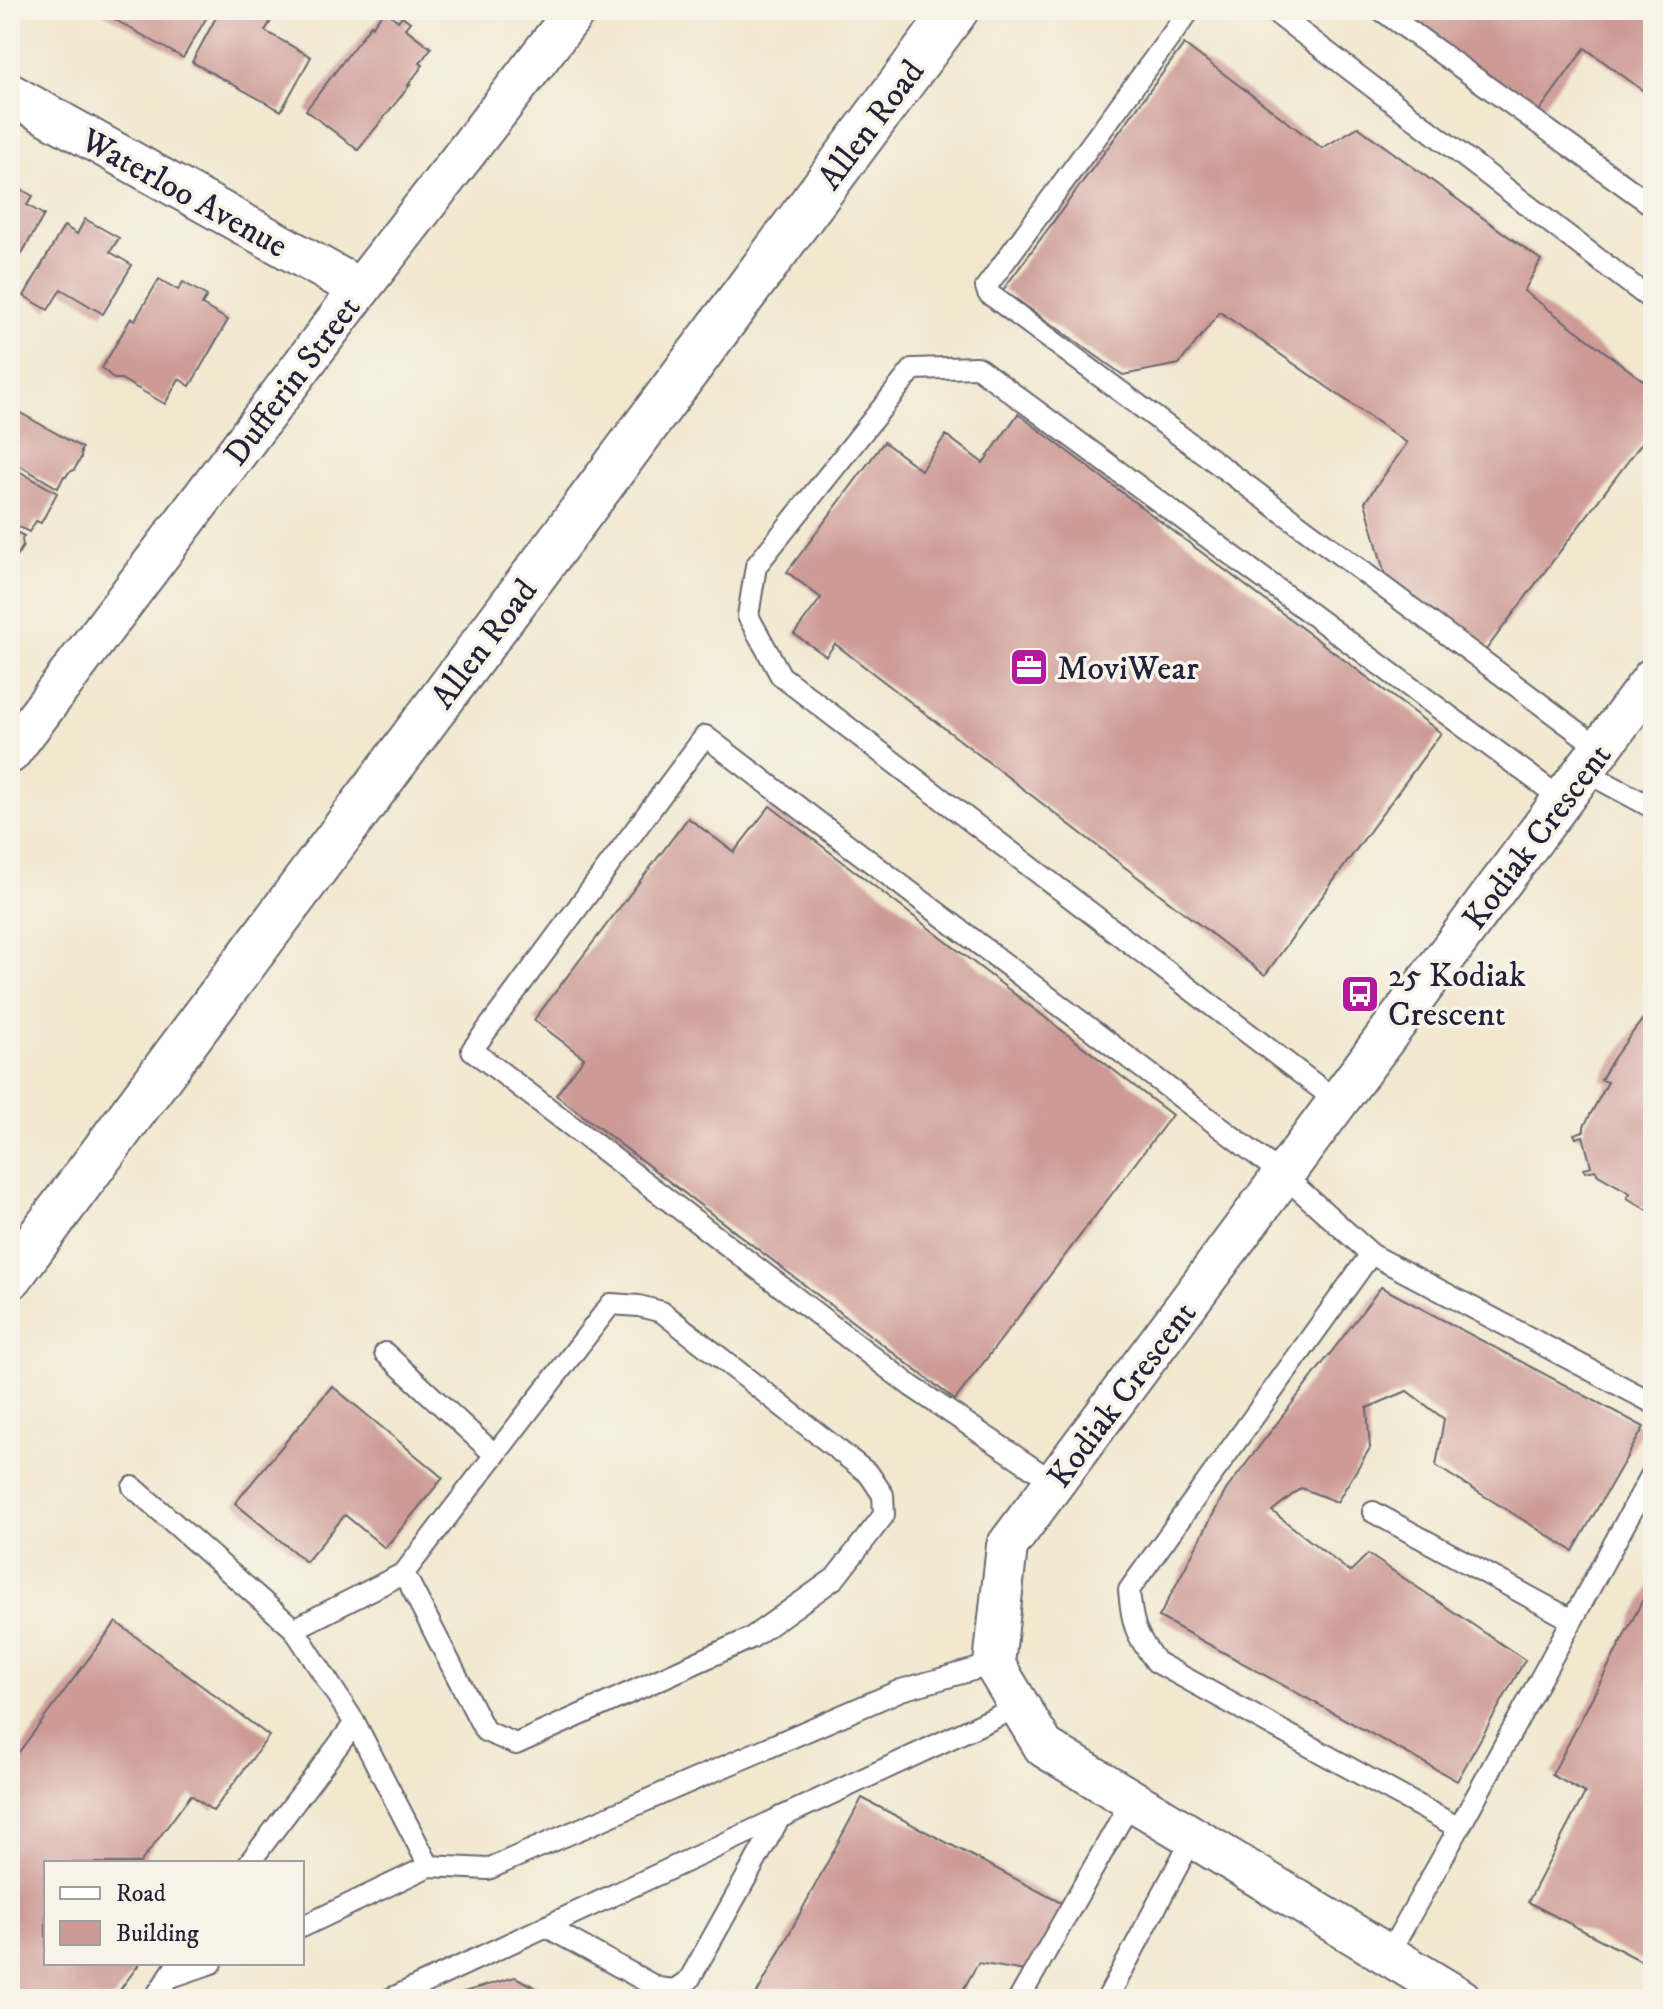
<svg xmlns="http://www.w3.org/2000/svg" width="1663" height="2009" font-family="'IM FELL DW Pica',serif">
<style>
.building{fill:#cd9a96}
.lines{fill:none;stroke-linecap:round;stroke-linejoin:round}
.lane-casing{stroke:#6a676f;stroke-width:24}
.street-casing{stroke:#6a676f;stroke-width:44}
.secondary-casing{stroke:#6a676f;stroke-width:48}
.lane{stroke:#fff;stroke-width:20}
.street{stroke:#fff;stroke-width:40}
.secondary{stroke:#fff;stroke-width:44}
.labels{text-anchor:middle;stroke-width:7;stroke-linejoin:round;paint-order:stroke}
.street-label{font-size:34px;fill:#22223b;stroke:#f7f3e8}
.poi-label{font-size:34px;fill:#22223b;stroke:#f7f3e8;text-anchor:start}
</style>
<rect width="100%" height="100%" fill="#f7f3e8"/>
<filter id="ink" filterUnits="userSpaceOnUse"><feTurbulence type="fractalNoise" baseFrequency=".0125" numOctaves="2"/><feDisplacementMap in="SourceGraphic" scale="16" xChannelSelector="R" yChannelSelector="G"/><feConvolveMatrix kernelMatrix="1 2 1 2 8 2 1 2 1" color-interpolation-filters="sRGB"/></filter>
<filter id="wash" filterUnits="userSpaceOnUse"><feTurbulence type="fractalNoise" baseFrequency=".006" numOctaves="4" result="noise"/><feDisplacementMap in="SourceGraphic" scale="32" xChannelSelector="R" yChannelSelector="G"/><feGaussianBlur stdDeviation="1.8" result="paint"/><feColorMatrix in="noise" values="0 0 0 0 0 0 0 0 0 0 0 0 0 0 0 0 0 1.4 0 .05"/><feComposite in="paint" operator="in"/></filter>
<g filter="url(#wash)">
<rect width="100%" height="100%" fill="#f1e8cf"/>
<g id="blocks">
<g class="building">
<polygon points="98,10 211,10 183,58"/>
<polygon points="220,10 226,10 239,16 242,10 267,10 275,14 265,31 311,57 281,111 192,62"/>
<polygon points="385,10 398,21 402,16 410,22 405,28 431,48 420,63 423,65 408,85 410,85 358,150 306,110 371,25 372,27"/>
<polygon points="1386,10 1653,10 1653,98 1585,48 1534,118"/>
<polygon points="1184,44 1322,148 1358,127 1541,260 1524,291 1653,388 1653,428 1485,651 1385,575 1365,502 1407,443 1220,312 1179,364 1123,375 1003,290"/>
<polygon points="10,183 33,196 27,205 44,215 10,274"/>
<polygon points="85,219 119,238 110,252 132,265 103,314 61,289 48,310 24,296 64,226 77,234"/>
<polygon points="159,279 178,290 183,282 207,296 202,305 228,320 190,386 179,379 165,404 121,379 114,379 102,368 131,318 135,320"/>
<polygon points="10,407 82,448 81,451 81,458 74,470 68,473 66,477 64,476 58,488 10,460"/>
<polygon points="1018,414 1441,733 1265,975 835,644 826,656 794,634 821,598 787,572 884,442 921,470 946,435 983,463"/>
<polygon points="10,466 57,493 41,523 36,521 29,532 10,522"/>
<polygon points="10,529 24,536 22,539 23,546 15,559 10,561"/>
<polygon points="770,806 1172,1115 955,1400 556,1095 584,1058 534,1020 688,818 734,852"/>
<polygon points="1653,1005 1653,1213 1627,1198 1630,1193 1598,1175 1595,1170 1585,1172 1584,1169 1591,1166 1583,1136 1576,1138 1574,1134 1584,1131 1584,1126 1608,1082 1601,1080 1613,1059"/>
<polygon points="1381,1287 1644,1427 1573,1551 1436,1466 1444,1419 1407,1391 1367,1408 1370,1448 1337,1502 1301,1488 1272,1511 1350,1572 1368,1554 1525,1660 1457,1781 1159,1617 1226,1490"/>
<polygon points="332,1386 443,1478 385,1548 345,1515 306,1562 235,1503"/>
<polygon points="1653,1580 1653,1967 1528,1902 1585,1793 1552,1775"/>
<polygon points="116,1622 269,1736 213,1811 191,1795 140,1863 46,1863 46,1963 140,1963 113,1999 10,1999 10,1764"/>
<polygon points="862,1798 1065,1905 1025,1971 978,1963 958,1999 754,1999"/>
<polygon points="515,1977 558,1999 443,1999 443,1998"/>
</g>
</g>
</g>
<g filter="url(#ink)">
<use href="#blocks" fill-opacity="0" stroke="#6a676f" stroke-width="2"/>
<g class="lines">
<defs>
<g id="lane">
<polyline points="1190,10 986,287 988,293 1601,749"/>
<polyline points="1272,10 1653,301"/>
<polyline points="1381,10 1653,206"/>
<polyline points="1584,771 1653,808"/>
<polyline points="1338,1102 781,676 748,616 756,566 913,369 977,367 1563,800"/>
<path d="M1371,1254L1129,1590C1132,1624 1135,1634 1156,1662L1459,1828L1653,1472"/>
<polyline points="385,1353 495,1455"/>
<polyline points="1055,1483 911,1386 472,1050 705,736 1283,1175 1371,1254 1653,1403"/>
<polyline points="133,1487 294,1629 355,1723 429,1866"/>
<polyline points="1373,1512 1572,1620"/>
<polyline points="294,1629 404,1573 611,1304 639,1306 662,1312 869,1474 883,1495 884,1515 835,1578 751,1638 516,1744 485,1731 404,1573"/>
<polyline points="249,1863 355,1723"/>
<polyline points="302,1927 429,1866 488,1869 901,1690 994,1664"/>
<polyline points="547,1927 658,1988 674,1990 689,1980 780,1817"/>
<polyline points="1388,1955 1459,1828"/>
<polyline points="171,1977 212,1963"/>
<polyline points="154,1999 176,1966"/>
<polyline points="390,1999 1020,1706"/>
<polyline points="1019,1999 1132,1800"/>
<polyline points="1107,1999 1193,1837"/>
</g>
<g id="street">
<polyline points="10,94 360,289"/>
<polyline points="10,753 360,289 576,10"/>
<polyline points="1461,1999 1044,1747 994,1664 1007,1546 1653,678"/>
</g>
<polyline id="secondary" points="10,1277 956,10"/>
</defs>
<use href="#lane" class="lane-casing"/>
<use href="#street" class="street-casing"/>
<use href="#secondary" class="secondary-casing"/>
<use href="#lane" class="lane"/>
<use href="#street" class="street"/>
<use href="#secondary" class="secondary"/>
</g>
</g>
<defs>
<symbol id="office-square" viewBox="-11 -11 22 22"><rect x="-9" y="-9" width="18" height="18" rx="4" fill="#b5179e" stroke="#f7f3e8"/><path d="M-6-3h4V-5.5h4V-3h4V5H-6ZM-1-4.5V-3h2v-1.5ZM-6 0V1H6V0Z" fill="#fff"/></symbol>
<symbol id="bus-square" viewBox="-11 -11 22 22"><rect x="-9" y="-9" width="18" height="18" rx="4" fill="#b5179e" stroke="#f7f3e8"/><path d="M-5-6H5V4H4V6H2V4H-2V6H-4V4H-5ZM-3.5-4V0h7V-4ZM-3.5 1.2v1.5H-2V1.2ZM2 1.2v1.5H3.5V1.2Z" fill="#fff"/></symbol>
</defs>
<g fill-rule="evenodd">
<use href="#office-square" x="1007" y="645" width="44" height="44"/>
<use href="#bus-square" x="1338" y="972" width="44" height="44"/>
</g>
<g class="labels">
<g class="street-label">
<text transform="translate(870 124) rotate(-53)" y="12">Allen Road</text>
<text transform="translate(185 192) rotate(29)" y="12">Waterloo Avenue</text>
<text transform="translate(291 380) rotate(-53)" y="12">Dufferin Street</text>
<text transform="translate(483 643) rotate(-53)" y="12">Allen Road</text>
<text transform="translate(1536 836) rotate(-53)" y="12">Kodiak Crescent</text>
<text transform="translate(1121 1394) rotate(-53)" y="12">Kodiak Crescent</text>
</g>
<g class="poi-label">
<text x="1057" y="679">MoviWear</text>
<text x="1388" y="986">25 Kodiak<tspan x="1388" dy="39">Crescent</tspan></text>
</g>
</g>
<rect width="1663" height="2009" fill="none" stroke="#f7f3e8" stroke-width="40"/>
<rect x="44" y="1861" width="260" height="104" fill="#f7f3e8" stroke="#a29fa3" stroke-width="2"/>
<rect x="60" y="1887" width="40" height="12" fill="#ffffff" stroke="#a29fa3" stroke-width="2"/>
<text x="116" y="1901" font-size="24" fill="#22223b">Road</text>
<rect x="60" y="1921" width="40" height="24" fill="#cd9a96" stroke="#a29fa3" stroke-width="2"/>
<text x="116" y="1941" font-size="24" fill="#22223b">Building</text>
</svg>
